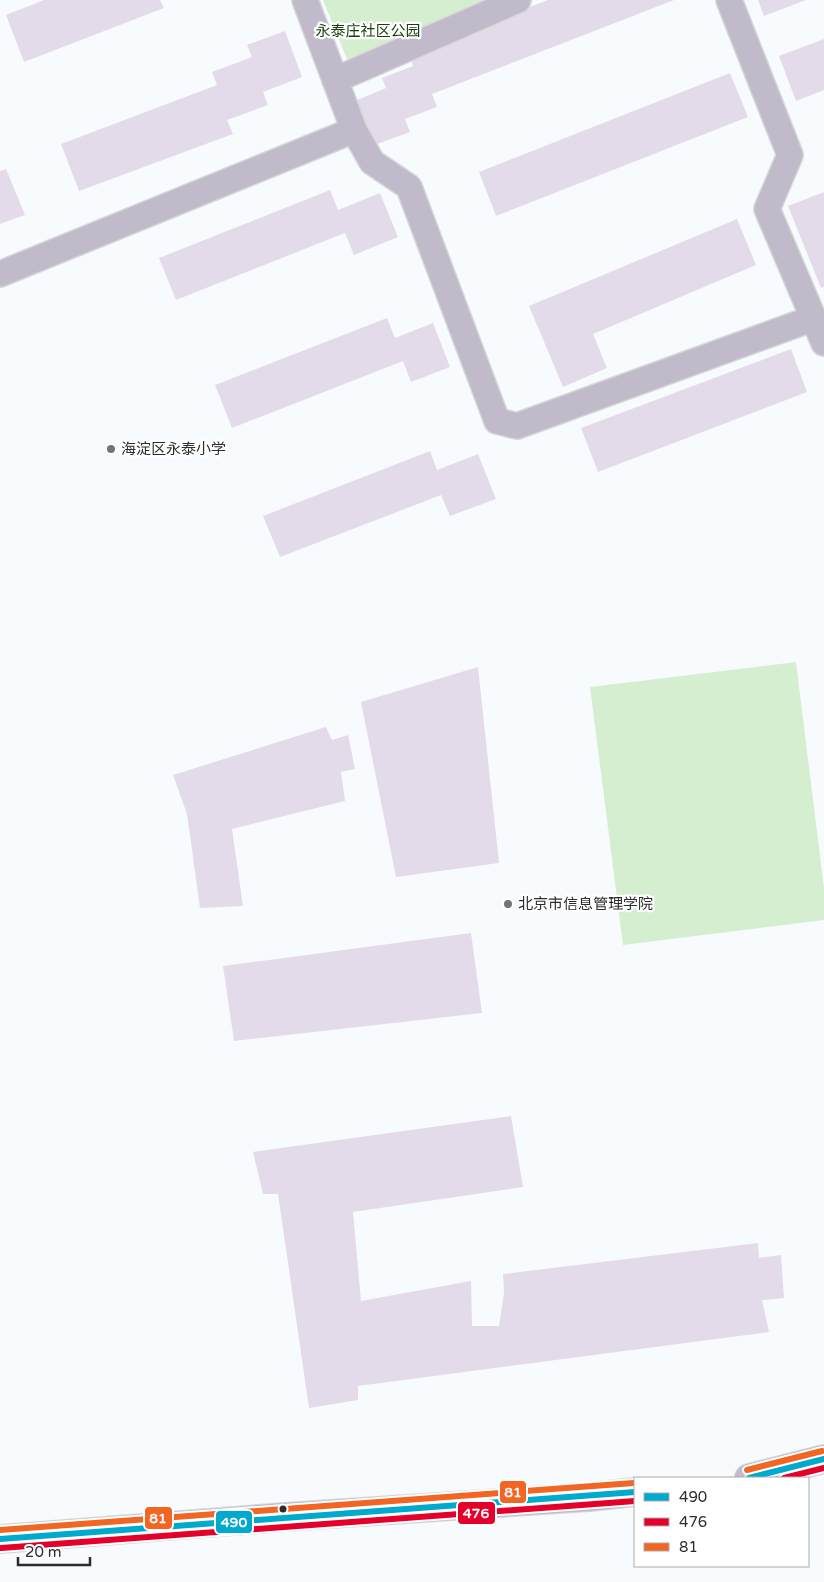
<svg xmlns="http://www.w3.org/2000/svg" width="824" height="1582" font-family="'Varela Round','Noto Sans SC',sans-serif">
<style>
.green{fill:#d5eed0}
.building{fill:#e4dbea}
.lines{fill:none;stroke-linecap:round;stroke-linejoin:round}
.minor-casing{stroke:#d4d6d7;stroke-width:28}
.major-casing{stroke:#d4d6d7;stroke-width:30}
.minor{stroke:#c0baca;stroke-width:25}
.major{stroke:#c1bbcb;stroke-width:28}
.bus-1-casing{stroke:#fff;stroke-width:10}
.bus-2-casing{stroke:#fff;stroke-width:10}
.bus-3-casing{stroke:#fff;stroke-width:10}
.bus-1{stroke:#00a9ce;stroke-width:6}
.bus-2{stroke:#e4002b;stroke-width:6}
.bus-3{stroke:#f26522;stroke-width:6}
.poi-dot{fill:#737476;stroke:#fff;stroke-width:2}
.bus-dot{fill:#2b2c2e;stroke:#fff;stroke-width:2}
.labels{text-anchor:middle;stroke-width:4.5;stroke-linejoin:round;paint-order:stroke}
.park-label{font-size:15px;fill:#183c0c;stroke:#fff}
.poi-label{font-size:15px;fill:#2b2c2e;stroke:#fff;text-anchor:start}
.line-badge{stroke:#fff;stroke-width:2}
.badge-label{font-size:14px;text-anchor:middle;font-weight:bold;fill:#fff}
</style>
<rect width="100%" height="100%" fill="#f8fbfd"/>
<g class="green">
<polygon points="323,0 534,0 351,69"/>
<polygon points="796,662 824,888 824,920 623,945 590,687"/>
</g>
<g class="building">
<polygon points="44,0 160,0 164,8 24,62 6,15"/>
<polygon points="548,0 674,0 432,94 437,107 405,119 410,132 372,146 355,101 386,88 382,78 413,66 409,54"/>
<polygon points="758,0 806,0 764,16"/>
<polygon points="285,31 302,77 263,92 268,105 227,120 233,134 79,191 61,144 217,85 212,72 252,57 247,45"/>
<polygon points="824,39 824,90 796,101 779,56"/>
<polygon points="730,73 748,117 496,216 479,172"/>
<polygon points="6,169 25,215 0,224 0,171"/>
<polygon points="330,190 338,210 380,193 398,237 354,255 345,233 176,300 159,258"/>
<polygon points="824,192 824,287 821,288 788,206"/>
<polygon points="737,219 756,265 593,334 607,368 563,387 529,306"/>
<polygon points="387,318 395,338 433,323 450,367 411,382 403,361 232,428 215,385"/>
<polygon points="791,349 807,392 598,472 581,428"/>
<polygon points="430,451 437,470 478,454 496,499 450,516 441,495 280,557 263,516"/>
<polygon points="478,667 499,863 396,877 361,702"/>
<polygon points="326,727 332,740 348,735 355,769 341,772 345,801 232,829 243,906 200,908 187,814 173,775"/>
<polygon points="471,933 482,1013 234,1041 223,966"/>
<polygon points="511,1116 523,1187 353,1212 361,1301 471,1281 472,1326 499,1326 504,1293 503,1274 758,1243 759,1258 781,1255 784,1298 762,1300 769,1332 358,1386 358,1400 309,1408 278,1194 263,1194 253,1152"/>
</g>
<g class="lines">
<defs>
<g id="minor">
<polyline points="305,0 354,130 372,162 409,187 497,421 517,426 814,318"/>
<polyline points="729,0 790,155 767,209 824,343"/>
<polyline points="335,80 518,0"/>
<polyline points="0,274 354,130"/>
</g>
<g id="major">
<polyline points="749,1478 824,1459"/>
<polyline points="0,1539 285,1517 589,1497 635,1492"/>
</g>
</defs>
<use href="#minor" class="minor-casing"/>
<use href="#major" class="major-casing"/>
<use href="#minor" class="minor"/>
<use href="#major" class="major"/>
<defs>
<g id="bus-1">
<polyline points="749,1478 824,1459"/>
<polyline points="0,1539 635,1492"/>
</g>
<g id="bus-2">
<polyline points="784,1478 824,1468"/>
<polyline points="1,1548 635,1501"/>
</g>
<g id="bus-3">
<polyline points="747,1470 822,1451"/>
<polyline points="0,1530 634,1483"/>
</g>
</defs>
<use href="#bus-1" class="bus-1-casing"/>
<use href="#bus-2" class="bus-2-casing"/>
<use href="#bus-3" class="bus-3-casing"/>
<use href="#bus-1" class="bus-1"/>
<use href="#bus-2" class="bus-2"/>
<use href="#bus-3" class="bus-3"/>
</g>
<g class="poi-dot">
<circle cx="111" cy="449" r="5"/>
<circle cx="508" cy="904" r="5"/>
</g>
<circle class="bus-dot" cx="283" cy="1509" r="4.5"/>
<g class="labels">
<g class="park-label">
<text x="368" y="36">永泰庄社区公园</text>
</g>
<g class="poi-label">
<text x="121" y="454">海淀区永泰小学</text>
<text x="518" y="909">北京市信息管理学院</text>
</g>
</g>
<g class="line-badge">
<rect x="499" y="1480" width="28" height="24" rx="5" fill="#f26522"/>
<rect x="457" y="1501" width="39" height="24" rx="5" fill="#e4002b"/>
<rect x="144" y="1506" width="29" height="24" rx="5" fill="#f26522"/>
<rect x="215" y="1510" width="38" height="24" rx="5" fill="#00a9ce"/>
</g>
<g class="badge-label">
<text x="513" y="1497">81</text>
<text x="476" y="1518">476</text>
<text x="158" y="1523">81</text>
<text x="234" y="1527">490</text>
</g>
<rect x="634" y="1477" width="175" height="90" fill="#ffffff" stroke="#aaabab"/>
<rect x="644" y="1493" width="25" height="8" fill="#00a9ce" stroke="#aaabab"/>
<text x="679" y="1502" font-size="15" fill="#2b2c2e">490</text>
<rect x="644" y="1518" width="25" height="8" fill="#e4002b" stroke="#aaabab"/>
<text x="679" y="1527" font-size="15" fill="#2b2c2e">476</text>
<rect x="644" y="1543" width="25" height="8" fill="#f26522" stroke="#aaabab"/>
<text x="679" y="1552" font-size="15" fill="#2b2c2e">81</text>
<path d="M18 1557v8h72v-8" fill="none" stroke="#2b2c2e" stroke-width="2.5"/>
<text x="25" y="1557" font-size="15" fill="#2b2c2e" stroke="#ffffff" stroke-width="4" paint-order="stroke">20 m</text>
</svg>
